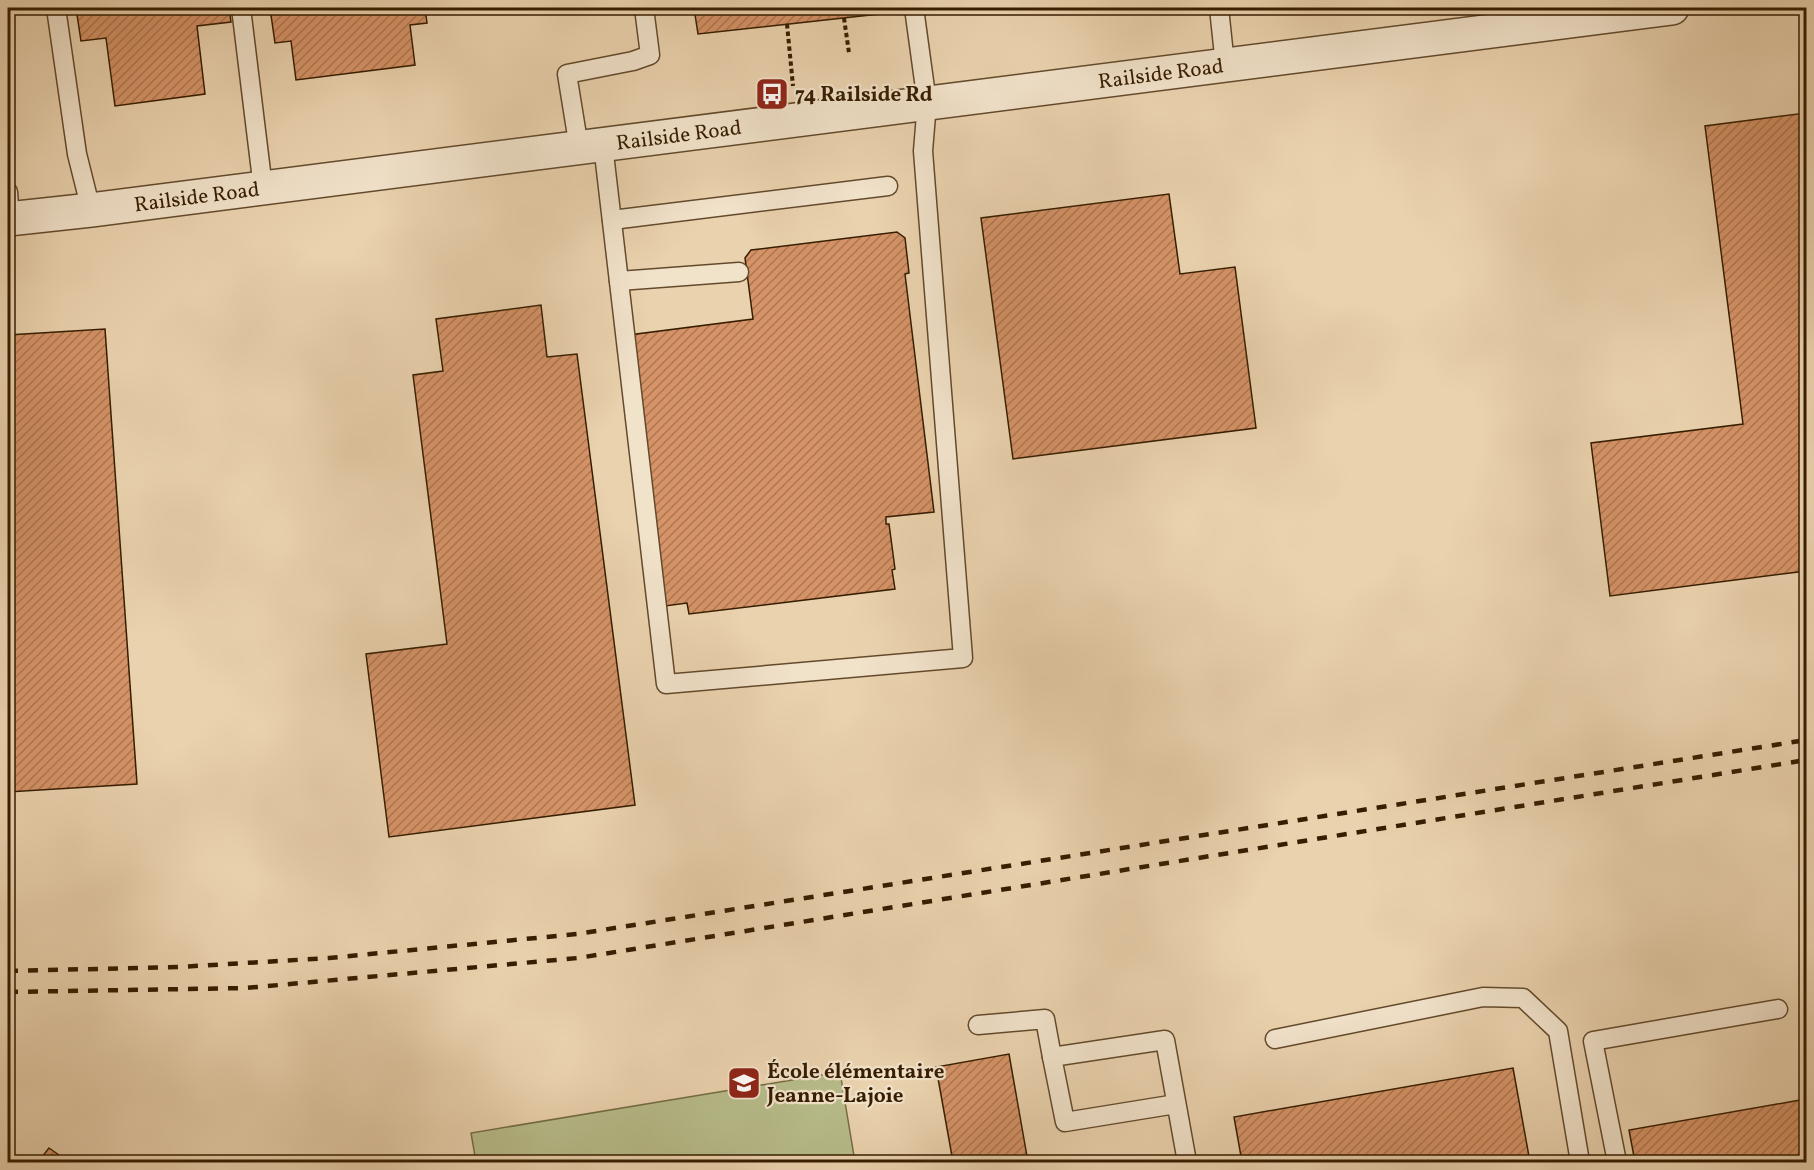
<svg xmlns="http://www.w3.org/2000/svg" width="1814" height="1170" font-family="Vollkorn,serif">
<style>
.garden{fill:#b7bc8a;stroke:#766c45;stroke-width:1.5}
.building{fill:url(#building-hatch);stroke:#361d00;stroke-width:1.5}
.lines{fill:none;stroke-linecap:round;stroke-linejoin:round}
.service-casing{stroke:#634a2c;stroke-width:21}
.tertiary-casing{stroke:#634a2c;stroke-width:36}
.path{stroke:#361d00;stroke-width:4;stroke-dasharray:4.5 3;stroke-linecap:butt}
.service{stroke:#f1e2ca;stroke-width:18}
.tertiary{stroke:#f1e2ca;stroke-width:33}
.rail{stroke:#361d00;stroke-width:4.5;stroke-dasharray:10 10;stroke-linecap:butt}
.labels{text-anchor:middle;stroke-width:4.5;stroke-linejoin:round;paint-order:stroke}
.street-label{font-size:21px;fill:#361d00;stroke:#f1e2ca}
.poi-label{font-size:21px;font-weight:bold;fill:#361d00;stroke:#f1e2ca;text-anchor:start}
</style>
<defs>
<pattern id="building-hatch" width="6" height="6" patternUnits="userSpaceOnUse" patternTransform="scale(1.5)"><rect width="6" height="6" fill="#d59367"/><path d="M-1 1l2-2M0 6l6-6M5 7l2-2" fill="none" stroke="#ae7752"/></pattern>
</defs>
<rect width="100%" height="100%" fill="#ead2ae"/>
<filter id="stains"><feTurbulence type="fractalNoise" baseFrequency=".00333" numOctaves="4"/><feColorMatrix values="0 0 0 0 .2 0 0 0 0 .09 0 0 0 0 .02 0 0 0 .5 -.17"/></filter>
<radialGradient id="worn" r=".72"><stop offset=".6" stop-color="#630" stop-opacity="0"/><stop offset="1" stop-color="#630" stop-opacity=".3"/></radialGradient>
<polygon class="garden" points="840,1072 855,1162 476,1162 471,1133"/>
<g class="building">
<polygon points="76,8 229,8 231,22 197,26 205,94 115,106 106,38 81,41"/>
<polygon points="270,8 425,8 427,23 410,25 415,65 296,80 291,41 275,43"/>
<polygon points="694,8 878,8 879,14 698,34"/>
<polygon points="1806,113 1806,571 1610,596 1591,443 1743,424 1705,126"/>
<polygon points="1169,194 1180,274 1235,267 1256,428 1013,459 981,218"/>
<polygon points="897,232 905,238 909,273 905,274 934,512 886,517 886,524 889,524 895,569 892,570 895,589 689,614 687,603 665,606 629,335 753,319 745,258 751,250"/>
<polygon points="541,305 547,357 577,354 635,805 389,837 366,654 447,644 413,375 443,371 436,319"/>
<polygon points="105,329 137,784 8,792 8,335"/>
<polygon points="1009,1054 1028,1162 953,1162 936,1067"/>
<polygon points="1513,1068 1530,1162 1242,1162 1234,1117"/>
<polygon points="1806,1099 1806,1162 1635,1162 1629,1130"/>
<polygon points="49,1148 69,1162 38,1162"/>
</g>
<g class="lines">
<defs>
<g id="service">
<polyline points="56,8 77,154 91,210"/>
<polyline points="241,8 263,188"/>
<polyline points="1219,8 1225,65"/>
<polyline points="603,145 666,684 963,658 923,151 927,103 914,8"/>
<polyline points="579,148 567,74 633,61 650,55 644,8"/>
<polyline points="8,192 10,219"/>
<polyline points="612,220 888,186"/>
<polyline points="619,281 739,272"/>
<polyline points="978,1025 1045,1019 1052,1057"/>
<polyline points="1275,1039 1483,997 1523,998 1558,1031 1580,1162"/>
<polyline points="1176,1104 1065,1122 1052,1057 1165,1040 1187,1162"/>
<polyline points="1617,1162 1593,1041 1778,1009"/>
</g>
<g id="tertiary">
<path id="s1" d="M8,219L91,210L1672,8"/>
</g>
</defs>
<use href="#service" class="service-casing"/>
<use href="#tertiary" class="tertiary-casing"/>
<g class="path">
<polyline points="844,18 849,53"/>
<polyline points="787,24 793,86"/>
</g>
<use href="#service" class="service"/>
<use href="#tertiary" class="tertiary"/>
<g class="rail">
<polyline points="8,971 179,967 329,958 577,934 1806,740"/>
<polyline points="8,992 246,988 578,958 1806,760"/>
</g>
</g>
<defs>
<symbol id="bus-square" viewBox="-11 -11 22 22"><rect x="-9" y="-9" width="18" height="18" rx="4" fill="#8f2418" stroke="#f1e2ca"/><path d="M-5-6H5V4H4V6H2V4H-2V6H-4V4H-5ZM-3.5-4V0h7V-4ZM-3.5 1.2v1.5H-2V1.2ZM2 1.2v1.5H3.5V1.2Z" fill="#fff"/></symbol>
<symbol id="school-square" viewBox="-11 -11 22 22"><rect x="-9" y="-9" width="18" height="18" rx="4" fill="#8f2418" stroke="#f1e2ca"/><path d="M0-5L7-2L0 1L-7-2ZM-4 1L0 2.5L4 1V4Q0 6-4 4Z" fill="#fff"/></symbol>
</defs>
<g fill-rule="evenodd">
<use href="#bus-square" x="753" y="75" width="38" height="38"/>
<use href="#school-square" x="725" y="1064" width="38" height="38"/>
</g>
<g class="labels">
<g class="street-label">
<text dy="7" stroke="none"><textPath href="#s1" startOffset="1162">Railside Road</textPath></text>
<text dy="7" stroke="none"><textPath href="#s1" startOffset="676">Railside Road</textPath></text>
<text dy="7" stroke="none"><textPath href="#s1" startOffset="190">Railside Road</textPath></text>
</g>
<g class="poi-label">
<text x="795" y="101">74 Railside Rd</text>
<text x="767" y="1078">École élémentaire<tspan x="767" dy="24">Jeanne-Lajoie</tspan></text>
</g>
</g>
<rect width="1814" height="1170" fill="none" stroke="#ead2ae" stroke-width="30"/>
<rect x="9" y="9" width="1796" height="1152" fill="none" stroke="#361d00" stroke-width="3"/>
<rect x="15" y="15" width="1784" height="1140" fill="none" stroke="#361d00" stroke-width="1.5"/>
<rect width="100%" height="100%" filter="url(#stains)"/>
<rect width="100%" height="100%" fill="url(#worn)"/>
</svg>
